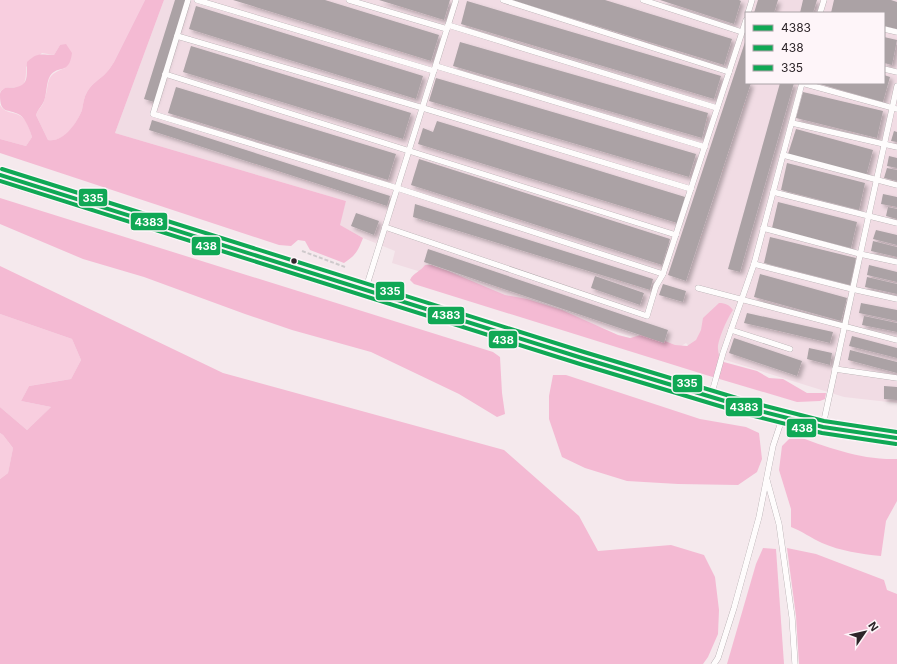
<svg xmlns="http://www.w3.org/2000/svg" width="897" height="664" font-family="Inter,sans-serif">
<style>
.built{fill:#f1dce4;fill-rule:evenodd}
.green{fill:#f8cedf}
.forest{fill:#f4bad3}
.building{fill:#aba2a5;filter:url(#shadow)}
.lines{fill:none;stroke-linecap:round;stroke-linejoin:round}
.lane-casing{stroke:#a79fa2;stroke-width:6}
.primary-casing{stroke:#a79fa2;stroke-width:18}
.path{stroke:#cfcacc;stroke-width:2;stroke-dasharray:4 2;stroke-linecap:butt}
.lane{stroke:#fefcfc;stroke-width:5.5}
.primary{stroke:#fefcfc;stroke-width:17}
.bus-1-casing{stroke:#fef5f9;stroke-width:7}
.bus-2-casing{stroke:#fef5f9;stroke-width:7}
.bus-3-casing{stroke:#fef5f9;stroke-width:7}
.bus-1{stroke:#10a855;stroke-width:4}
.bus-2{stroke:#10a855;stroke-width:4}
.bus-3{stroke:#10a855;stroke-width:4}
.bus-dot{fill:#2d2529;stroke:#fef5f9;stroke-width:1.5}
.line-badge{stroke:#fef5f9;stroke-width:1.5}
.badge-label{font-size:11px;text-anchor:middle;font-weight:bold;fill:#fff}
</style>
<defs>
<filter id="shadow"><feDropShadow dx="3" dy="3" stdDeviation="2" flood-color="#0004"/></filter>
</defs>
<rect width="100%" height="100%" fill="#f5e9ed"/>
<path class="built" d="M164,0H897V403L844,397L693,350L686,343L675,350L392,263L395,251L363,238L339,225L346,201L115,133ZM746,13H884V83H746Z"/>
<g class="green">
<path d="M0,0H145L114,62C111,67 108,71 104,75C98,80 91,85 87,92C84,97 83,104 82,110C77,123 64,143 48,140L36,115C38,109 43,106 44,101C51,82 43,76 65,68L60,45L54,55L42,53L26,67C27,101 11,79 0,92Z"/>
<path d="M0,105C6,115 15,111 22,117C27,121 30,130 32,137L26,146L0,139Z"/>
<polygon points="0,314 72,339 81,360 71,379 29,386 21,401 51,407 27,430 0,407"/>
<polygon points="0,433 3,435 13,448 8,473 0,479"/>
</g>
<g class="forest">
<path d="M145,0H164L115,133L346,201L340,225L363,238C358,251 356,255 344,263L310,250L305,241L298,240L291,246L279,245L0,153V139L26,146L32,137C30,131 26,119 20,115C8,108 0,115 0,95C0,91 2,90 5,88C9,87 13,88 17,87C30,84 26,72 27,62C38,52 40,55 54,55L60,45L66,44L72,53C69,76 58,64 50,76C46,83 47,93 44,101C42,106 38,109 36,115L48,140C63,143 77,123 82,110C83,104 84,97 87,92C91,85 98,80 104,75C108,71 111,67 114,62Z"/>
<polygon points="0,198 493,352 500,357 502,393 505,414 497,417 459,394 371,352 292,330 245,314 144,277 83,259 0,224"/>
<path d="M425,265H431L448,271L505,295L527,299L562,310L618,335L630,338L641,335L652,336L675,345L687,346L696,340L701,330L703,318L719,303C726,303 729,305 733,310C728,317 717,341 718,349C718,353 720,357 720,361L757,371L769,378L783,379L807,393H826L825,399L820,401L797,402L706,375L414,284L410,280C413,273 421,271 425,265Z"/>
<polygon points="0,266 223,373 504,450 579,516 598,551 671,545 704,555 715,577 719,610 718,634 708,657 703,664 0,664 0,479 8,473 13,448 3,435 0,433 0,407 27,430 51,407 21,401 29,386 71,379 81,360 72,339 0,314"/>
<polygon points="553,375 566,375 700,419 746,427 759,433 762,459 757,472 738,485 678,484 627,481 585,468 562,457 549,419 549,396"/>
<path d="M793,435C828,447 859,460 897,459V501L886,521L881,556C860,554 841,551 822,543C811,538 802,531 791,527V509L779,470L782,446Z"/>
<polygon points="763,548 776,549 784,664 727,664 756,564"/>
<polygon points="787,548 816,554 884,580 887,590 897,594 897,664 799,664 796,616"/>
</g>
<g class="building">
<polygon points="175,0 186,0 154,102 144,99"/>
<polygon points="233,0 325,0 439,35 431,61"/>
<polygon points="379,0 450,0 444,20"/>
<polygon points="512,0 605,0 732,39 724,65"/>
<polygon points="660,0 739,0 741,1 734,24"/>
<polygon points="758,0 778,0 774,13 754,13"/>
<polygon points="803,0 817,0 813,13 800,13"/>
<polygon points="834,0 891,0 897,2 897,29 884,26 884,13 831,13"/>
<polygon points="467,1 721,76 714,99 461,24"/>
<polygon points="196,6 423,76 416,99 189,29"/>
<polygon points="884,37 897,40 892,65 884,63"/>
<polygon points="746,39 746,83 751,83 686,281 668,275"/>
<polygon points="460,42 708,113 702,138 453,66"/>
<polygon points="191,46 411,113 403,139 183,72"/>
<polygon points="884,75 890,77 883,102 816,83 884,83"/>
<polygon points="436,78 696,154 689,177 429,101"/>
<polygon points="780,83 794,83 740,272 728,269"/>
<polygon points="176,87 396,154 388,180 168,113"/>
<polygon points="803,92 883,111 877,138 796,118"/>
<polygon points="152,120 390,196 387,206 149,130"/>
<polygon points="437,121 685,197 677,223 418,144 423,128 433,132"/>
<polygon points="796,129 873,150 866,176 788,154"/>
<polygon points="894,131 897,132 897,142 891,141"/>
<polygon points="889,156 897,158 897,168 887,166"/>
<polygon points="419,159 670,239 662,265 411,185"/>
<polygon points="787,163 865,183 859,210 781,190"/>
<polygon points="887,168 897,170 897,181 884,178"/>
<polygon points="883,194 897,197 897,207 881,204"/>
<polygon points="778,202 857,222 851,248 772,228"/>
<polygon points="415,204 653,279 650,290 413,217"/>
<polygon points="888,207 897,209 897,219 886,216"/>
<polygon points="356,213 379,221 374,235 351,226"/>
<polygon points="876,230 897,235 897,245 873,239"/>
<polygon points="770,237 856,258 850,285 764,263"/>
<polygon points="873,241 897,247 897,257 871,251"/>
<polygon points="428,249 668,330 664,343 424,262"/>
<polygon points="869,265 897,272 897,282 867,275"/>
<polygon points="760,274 847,298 841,321 754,297"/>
<polygon points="595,276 644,293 640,305 591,288"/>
<polygon points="867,277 897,284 897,294 865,287"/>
<polygon points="663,284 686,291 683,302 659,295"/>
<polygon points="861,303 897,310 897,321 859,313"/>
<polygon points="747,313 833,332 830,343 744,323"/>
<polygon points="864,316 897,323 897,332 862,325"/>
<polygon points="852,336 897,348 897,358 849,346"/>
<polygon points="734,338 802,361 797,376 729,353"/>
<polygon points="809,348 832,353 830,365 807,359"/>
<polygon points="850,350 897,362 897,373 848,360"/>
<polygon points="884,386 897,387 897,400 884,399"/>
</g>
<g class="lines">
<defs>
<g id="lane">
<polyline points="188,0 153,114 397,188 663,274"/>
<polyline points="197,0 434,71"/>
<polyline points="349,0 447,29"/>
<polyline points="503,0 729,72"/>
<polyline points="643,0 742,32"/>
<polyline points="748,13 752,0"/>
<polyline points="820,13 824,0"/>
<polyline points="448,25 717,108"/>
<polyline points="884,29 897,32"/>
<polyline points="177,36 423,108 691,189"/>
<polyline points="436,66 705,147"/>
<polyline points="884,69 897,72"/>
<polyline points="165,74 676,235"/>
<polyline points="802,83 897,109"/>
<polyline points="792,123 897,147"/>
<polyline points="783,155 897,185"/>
<polyline points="773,192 897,223"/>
<polyline points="385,227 647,316 656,286 663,274 746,20"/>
<polyline points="763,228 860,254 897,262"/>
<polyline points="754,264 852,289 897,299"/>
<polyline points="366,288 456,0"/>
<polyline points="698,288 897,340"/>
<polyline points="731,330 790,349"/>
<polyline points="835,369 897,378"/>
<polyline points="711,396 723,353 754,264 802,83"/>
<polyline points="823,425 897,86"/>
<polyline points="767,480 779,524 792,617 795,664"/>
<polyline points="714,664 718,658 734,608 759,517 773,446 782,419"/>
</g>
<polyline id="primary" points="0,175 582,358 748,408 823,427 897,438"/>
</defs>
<use href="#lane" class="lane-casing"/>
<use href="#primary" class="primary-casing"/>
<polyline class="path" points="302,251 345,267"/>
<use href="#lane" class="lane"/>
<use href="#primary" class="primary"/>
<defs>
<polyline id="bus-1" points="0,175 582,358 748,408 823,427 897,438"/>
<polyline id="bus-2" points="0,181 580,364 746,414 822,433 896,444"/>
<polyline id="bus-3" points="2,169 584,352 750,402 824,421 897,432"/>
</defs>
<use href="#bus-1" class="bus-1-casing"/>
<use href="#bus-2" class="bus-2-casing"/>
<use href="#bus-3" class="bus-3-casing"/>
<use href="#bus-1" class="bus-1"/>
<use href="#bus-2" class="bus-2"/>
<use href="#bus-3" class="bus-3"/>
</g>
<circle class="bus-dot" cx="294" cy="261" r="3.5"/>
<g class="line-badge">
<rect x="78" y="188" width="30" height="19" rx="4" fill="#10a855"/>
<rect x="130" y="212" width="38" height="19" rx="4" fill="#10a855"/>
<rect x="191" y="236" width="30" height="20" rx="4" fill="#10a855"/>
<rect x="375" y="281" width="30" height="20" rx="4" fill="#10a855"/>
<rect x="427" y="306" width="38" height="19" rx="4" fill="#10a855"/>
<rect x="488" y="330" width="30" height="19" rx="4" fill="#10a855"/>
<rect x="672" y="374" width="31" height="19" rx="4" fill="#10a855"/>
<rect x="725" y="397" width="38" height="20" rx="4" fill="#10a855"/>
<rect x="786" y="418" width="31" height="20" rx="4" fill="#10a855"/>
</g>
<g class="badge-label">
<text x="93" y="202">335</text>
<text x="149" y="226">438З</text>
<text x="206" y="250">438</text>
<text x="390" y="295">335</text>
<text x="446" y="319">438З</text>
<text x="503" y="344">438</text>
<text x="687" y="387">335</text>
<text x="744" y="411">438З</text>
<text x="802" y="432">438</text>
</g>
<rect x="745" y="12" width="140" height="72" fill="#fef5f9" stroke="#aaa2a6"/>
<rect x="753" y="25" width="20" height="6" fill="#10a855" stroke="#aaa2a6"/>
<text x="781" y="32" font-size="12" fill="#2d2529">438З</text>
<rect x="753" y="45" width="20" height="6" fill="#10a855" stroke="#aaa2a6"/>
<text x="781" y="52" font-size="12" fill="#2d2529">438</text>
<rect x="753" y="65" width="20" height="6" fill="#10a855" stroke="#aaa2a6"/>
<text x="781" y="72" font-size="12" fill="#2d2529">335</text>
<g transform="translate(865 632) rotate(56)" stroke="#fef5f9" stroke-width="3" paint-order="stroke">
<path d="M0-3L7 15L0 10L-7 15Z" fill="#2d2529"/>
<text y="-6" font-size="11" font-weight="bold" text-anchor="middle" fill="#2d2529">N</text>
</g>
</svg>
